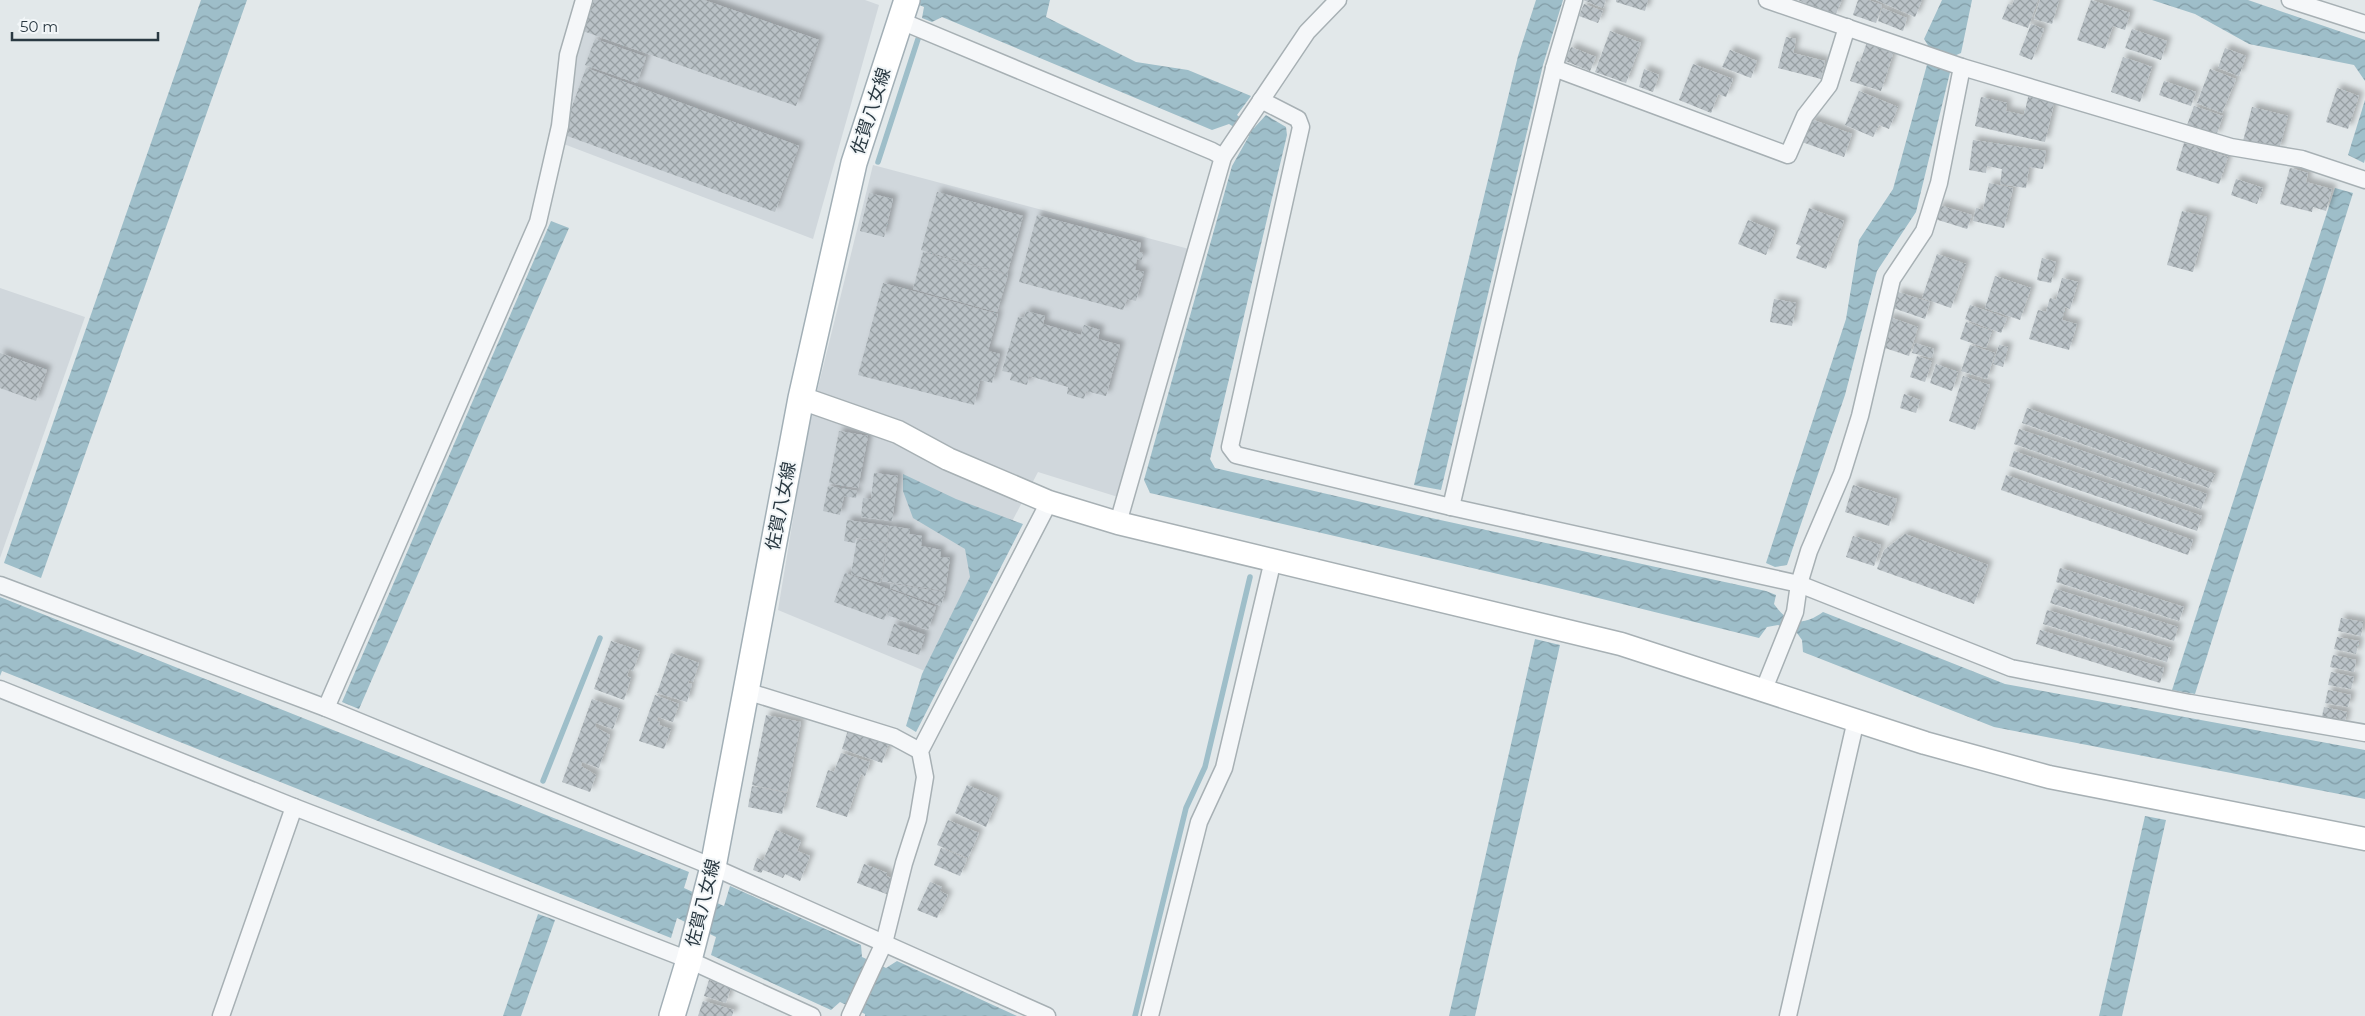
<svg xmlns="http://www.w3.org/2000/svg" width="2365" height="1016" font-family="Montserrat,'Noto Sans JP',sans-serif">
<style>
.built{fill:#d0d7dc}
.water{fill:url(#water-waves)}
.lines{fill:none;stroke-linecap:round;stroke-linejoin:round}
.stream{stroke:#9ebec9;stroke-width:5.5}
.building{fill:url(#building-cross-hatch);filter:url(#shadow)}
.street-casing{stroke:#a7b0b4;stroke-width:19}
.secondary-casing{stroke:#a7b0b4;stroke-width:25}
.primary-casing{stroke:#a2afb6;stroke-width:28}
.street{stroke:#f5f7f9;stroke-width:16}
.secondary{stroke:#fff;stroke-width:22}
.primary{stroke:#fff;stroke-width:25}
.labels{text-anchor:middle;stroke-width:4;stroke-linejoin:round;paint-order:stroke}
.street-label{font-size:18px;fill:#2a3942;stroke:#f2f6f8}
</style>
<defs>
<pattern id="water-waves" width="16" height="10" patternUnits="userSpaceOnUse" patternTransform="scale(1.25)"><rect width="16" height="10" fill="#9ebec9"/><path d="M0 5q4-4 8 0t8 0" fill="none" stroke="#819ba5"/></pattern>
<pattern id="building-cross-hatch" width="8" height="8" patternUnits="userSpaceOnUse" patternTransform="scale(1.25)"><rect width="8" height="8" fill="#bac2c7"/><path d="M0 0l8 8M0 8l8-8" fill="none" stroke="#979fa3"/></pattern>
<filter id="shadow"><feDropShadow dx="4.5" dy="-4.5" stdDeviation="2.5" flood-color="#0004"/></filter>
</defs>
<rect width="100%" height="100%" fill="#e2e8ea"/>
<g class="built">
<polygon points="574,0 865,0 879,5 813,239 548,138"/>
<polygon points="873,165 1189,249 1118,497 1038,472 932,674 778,610 808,428"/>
<polygon points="0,288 85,317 0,558"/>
</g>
<g class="water">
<polygon points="201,0 247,0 41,578 4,563"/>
<path d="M908,0H1050L1046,17L1136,62L1188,70L1251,96L1237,115L1254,128L1266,115L1286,127L1287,135L1210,459L1215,468L1422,516L1766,591L1776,595L1774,604C1789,625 1803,626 1823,612L2005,684L2365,750V799L1994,727L1803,652L1802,640L1797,633L1778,625L1767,627L1759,638L1558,588L1150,493L1144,480L1232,166L1249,136L1229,124L1212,130L942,17L932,22L922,18L924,7Z"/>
<polygon points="1536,0 1563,0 1543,65 1441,490 1414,485 1518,56"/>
<polygon points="1942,0 1972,0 1961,53 1954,56 1916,212 1877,271 1845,395 1787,565 1775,567 1766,563 1846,319 1859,240 1893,189 1931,50 1924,39"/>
<polygon points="2152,0 2248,0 2365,40 2365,81 2354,65 2249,44 2195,14"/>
<polygon points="2365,100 2365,159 2364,163 2348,155"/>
<polygon points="2335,188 2353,193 2195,694 2172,690"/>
<polygon points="551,221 569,228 359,709 342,702"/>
<polygon points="903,474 956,499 1023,524 916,732 906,726 922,674 970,577 965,549 913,518 903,491"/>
<polygon points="0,597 689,872 684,888 724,906 730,886 861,945 862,957 886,968 897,961 1017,1016 865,1016 865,1014 840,1002 831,1010 711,955 716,937 677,918 671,938 2,671 0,676"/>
<polygon points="1535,639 1560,645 1475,1016 1449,1016"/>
<polygon points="2145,816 2166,820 2122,1016 2099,1016"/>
<polygon points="538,914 555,920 521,1016 503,1016"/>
</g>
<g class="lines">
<g class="stream">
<polyline points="878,162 918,39"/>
<polyline points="543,781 600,638"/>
<polyline points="1135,1016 1186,808 1205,767 1250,577"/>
</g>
</g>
<g class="building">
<polygon points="594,0 704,0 819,40 796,106 583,31"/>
<polygon points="1583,0 1606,0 1603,8"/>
<polygon points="1616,0 1648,0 1645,11 1616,2"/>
<polygon points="1798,0 1842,0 1835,16"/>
<polygon points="1858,0 1868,0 1882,5 1876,23 1853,15"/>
<polygon points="1876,0 1922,0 1915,17"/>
<polygon points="2014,0 2038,0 2028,28 2002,19 2008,4 2012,5"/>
<polygon points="2040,0 2059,0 2052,24 2034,19"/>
<polygon points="2091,0 2130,13 2125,30 2113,26 2105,49 2077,40"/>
<polygon points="1584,4 1603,11 1598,23 1579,16"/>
<polygon points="1882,8 1907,18 1903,31 1878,21"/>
<polygon points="2031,24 2044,29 2032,60 2019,55"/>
<polygon points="2132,29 2167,41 2161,60 2125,48"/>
<polygon points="1610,31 1641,43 1626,83 1595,72"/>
<polygon points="1786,37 1796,39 1793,53 1825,61 1821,79 1778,68"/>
<polygon points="595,39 646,57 637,83 585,65"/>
<polygon points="1867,42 1894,51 1881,91 1850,81 1857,61 1860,62"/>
<polygon points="1571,47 1596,57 1590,71 1565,61"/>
<polygon points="2225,48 2246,56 2239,76 2218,68"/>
<polygon points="1730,50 1757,61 1751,78 1722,67"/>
<polygon points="2123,57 2152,67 2140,102 2111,92"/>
<polygon points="1693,64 1733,79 1726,97 1718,94 1711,113 1679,100"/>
<polygon points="586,68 799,146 775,212 562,134"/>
<polygon points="1644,69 1659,75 1653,92 1639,87"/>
<polygon points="2210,69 2236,79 2222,113 2197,103"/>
<polygon points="2164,81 2196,92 2191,106 2159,95"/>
<polygon points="2337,88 2359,96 2348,129 2326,122"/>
<polygon points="1859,91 1898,107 1889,129 1879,125 1873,137 1845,125"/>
<polygon points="2029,93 2055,99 2045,142 1975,126 1981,97 2007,103 2006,111 2024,115"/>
<polygon points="2194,106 2223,116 2216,136 2187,125"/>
<polygon points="2252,107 2288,116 2279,150 2243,141"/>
<polygon points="1811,119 1852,134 1844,157 1802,142"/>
<polygon points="1973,140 2046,151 2043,169 2029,167 2026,188 2000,184 2002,169 1987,166 1986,173 1969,170"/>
<polygon points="2184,143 2228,157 2219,184 2176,170"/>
<polygon points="2290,168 2308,173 2306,182 2332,189 2326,211 2313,207 2312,212 2280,204"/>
<polygon points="2236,179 2263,188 2257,204 2231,195"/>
<polygon points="1989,183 2013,188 2004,228 1973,221 1976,208 1983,210"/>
<polygon points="937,192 1023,216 1007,274 921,250"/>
<polygon points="869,193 893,199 884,237 860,231"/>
<polygon points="1939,205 1972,215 1967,229 1935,219"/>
<polygon points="1809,208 1844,221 1826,269 1796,258 1801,246 1796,244"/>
<polygon points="2182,211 2207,217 2193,272 2167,265"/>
<polygon points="1037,215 1141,243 1139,252 1143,253 1142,260 1137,259 1135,270 1144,272 1136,301 1127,299 1123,310 1019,282"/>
<polygon points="1748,220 1775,231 1766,255 1738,244"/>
<polygon points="923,252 1008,275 997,312 913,289"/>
<polygon points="1937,254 1966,264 1951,308 1922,298"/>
<polygon points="2042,258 2056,262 2051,283 2037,280"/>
<polygon points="1995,276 2031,288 2020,320 1985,308"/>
<polygon points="2062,278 2078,282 2070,309 2065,307 2062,320 2077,324 2069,350 2029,339 2038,310 2046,312 2050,298 2056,300"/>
<polygon points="883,283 998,314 988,351 1000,354 992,383 980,380 974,405 858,375"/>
<polygon points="1898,292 1930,302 1925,319 1893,308"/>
<polygon points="1774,299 1796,303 1792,326 1770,322"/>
<polygon points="1970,305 2007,318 2001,333 1965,319"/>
<polygon points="1026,311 1045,316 1043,324 1081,335 1084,325 1100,330 1098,339 1120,345 1106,396 1086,391 1084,399 1067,394 1068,387 1029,376 1027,385 1010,380 1012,373 1002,371 1018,317 1024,318"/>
<polygon points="1889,317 1918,327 1909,356 1879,346"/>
<polygon points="1966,322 1992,331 1986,348 1960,339"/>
<polygon points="1915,343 1934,349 1932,358 1912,353"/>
<polygon points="1970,345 1995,353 1987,379 1961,371"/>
<polygon points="1999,345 2008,347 2003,367 1993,364"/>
<polygon points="0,353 47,370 36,401 0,388"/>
<polygon points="1917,356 1932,361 1925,382 1910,377"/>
<polygon points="1936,364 1958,372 1952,391 1930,383"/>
<polygon points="1963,376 1990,385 1975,430 1949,421"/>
<polygon points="1904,394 1920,400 1916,413 1900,408"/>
<polygon points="2027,408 2215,474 2209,488 2022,423"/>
<polygon points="2019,429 2207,494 2201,509 2014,444"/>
<polygon points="839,431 868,436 858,488 829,483"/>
<polygon points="2014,451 2202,516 2197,531 2009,466"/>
<polygon points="874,473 898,476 892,521 861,517 863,498 871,499"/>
<polygon points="2006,475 2193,540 2188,555 2001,490"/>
<polygon points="1853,485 1897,499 1889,526 1845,512"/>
<polygon points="828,486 857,491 856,498 844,496 840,515 823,511"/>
<polygon points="847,520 889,526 887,542 856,538 855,543 844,541"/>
<polygon points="890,526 910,529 909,534 922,536 921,546 941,550 940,557 950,558 945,591 882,581"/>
<polygon points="1905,534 1988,565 1974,604 1877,569 1884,550"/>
<polygon points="1853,536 1881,545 1874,566 1846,557"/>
<polygon points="857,539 887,543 880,583 851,574"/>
<polygon points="2060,568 2184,607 2179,621 2056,582"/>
<polygon points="845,573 936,607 928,630 887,615 892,598 884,620 834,602"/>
<polygon points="891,584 945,592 941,606 890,588"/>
<polygon points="2055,589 2178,627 2174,641 2050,603"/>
<polygon points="2047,610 2171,648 2167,662 2043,624"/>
<polygon points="2341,618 2363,622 2361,636 2338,631"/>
<polygon points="894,624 925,635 919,655 887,645"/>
<polygon points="2040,630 2164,668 2160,683 2036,644"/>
<polygon points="2337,637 2359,641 2356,654 2334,649"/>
<polygon points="611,641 640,651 633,671 629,669 627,676 631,678 624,700 594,689"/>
<polygon points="671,653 699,663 693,682 689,680 688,683 692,684 687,702 657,693"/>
<polygon points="2333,655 2356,660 2354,672 2330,667"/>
<polygon points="2331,672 2354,677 2351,689 2328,685"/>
<polygon points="2328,690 2351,695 2348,707 2325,703"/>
<polygon points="655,695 679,704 673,722 658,717 657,721 660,722 659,725 671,729 664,749 639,741"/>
<polygon points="592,699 620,709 613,729 596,723 595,727 610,735 599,768 582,762 581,766 596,775 590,792 562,782"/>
<polygon points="2324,707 2347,712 2344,726 2321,721"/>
<polygon points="766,715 801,722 787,792 752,785"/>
<polygon points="849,727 889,743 882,763 842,749"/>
<polygon points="841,753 870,762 865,776 861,774 847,817 816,807 828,770 834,772"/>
<polygon points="967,785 998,798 986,827 955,813"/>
<polygon points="752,786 787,793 782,814 748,807"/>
<polygon points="948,820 979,833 968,858 937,845"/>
<polygon points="776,830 801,841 797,851 810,856 800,881 785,874 783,878 763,870 761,873 753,870 757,858 763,861"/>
<polygon points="941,848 967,859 960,876 934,865"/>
<polygon points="864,864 887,873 886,876 895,879 889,895 857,883"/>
<polygon points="930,882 942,887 940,891 948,895 937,918 917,910"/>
<polygon points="709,980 731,987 726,1003 704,996"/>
<polygon points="703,1001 734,1010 732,1016 698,1016"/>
</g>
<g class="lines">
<defs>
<g id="street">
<polyline points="1574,0 1554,68 1451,507 1799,584 2011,668 2190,703 2365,733"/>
<polyline points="1767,0 1962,67 2231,147 2302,159 2365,180"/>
<polyline points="2290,0 2365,24"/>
<polyline points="901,21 1212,151 1223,157"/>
<polyline points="1554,68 1788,155 1805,116 1829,85 1847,27"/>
<polyline points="1261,100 1298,119 1301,127 1230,447 1236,455 1451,507"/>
<polyline points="1118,523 1223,157 1307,32 1338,0"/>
<polyline points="0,585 326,708 713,867 1047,1016"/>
<polyline points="0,689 294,807 689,960 812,1016"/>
<polyline points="1764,689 1795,612 1799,584 1809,551 1842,474 1860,416 1892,279 1924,231 1939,183 1962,67"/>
<polyline points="746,691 894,737 920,751"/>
<polyline points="326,708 538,222 560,126 568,55 584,0"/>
<polyline points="221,1016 294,807"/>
<polyline points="850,1016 884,943 904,863 918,819 925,777 920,751 1049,502"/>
<polyline points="1150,1016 1199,822 1224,768 1273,560"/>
<polyline points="1788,1016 1856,720"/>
</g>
<polyline id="secondary" points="801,398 898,432 948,459 1049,502 1118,523 1621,644 1925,743 2049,777 2365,839"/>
<polyline id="primary" points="672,1016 689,960 713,867 801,398 854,163 907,0"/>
</defs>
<use href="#street" class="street-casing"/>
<use href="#secondary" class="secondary-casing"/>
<use href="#primary" class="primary-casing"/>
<use href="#street" class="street"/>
<use href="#secondary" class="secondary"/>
<use href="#primary" class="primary"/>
</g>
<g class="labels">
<g class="street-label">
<text transform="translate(871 111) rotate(-72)" y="6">佐賀八女線</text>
<text transform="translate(781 506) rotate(-79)" y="6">佐賀八女線</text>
<text transform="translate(703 903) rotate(-76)" y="6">佐賀八女線</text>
</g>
</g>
<path d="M12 32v8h146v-8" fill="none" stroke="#2a3942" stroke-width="2.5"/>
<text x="20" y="32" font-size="15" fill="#2a3942" stroke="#f2f6f8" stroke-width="4" paint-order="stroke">50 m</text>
</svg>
